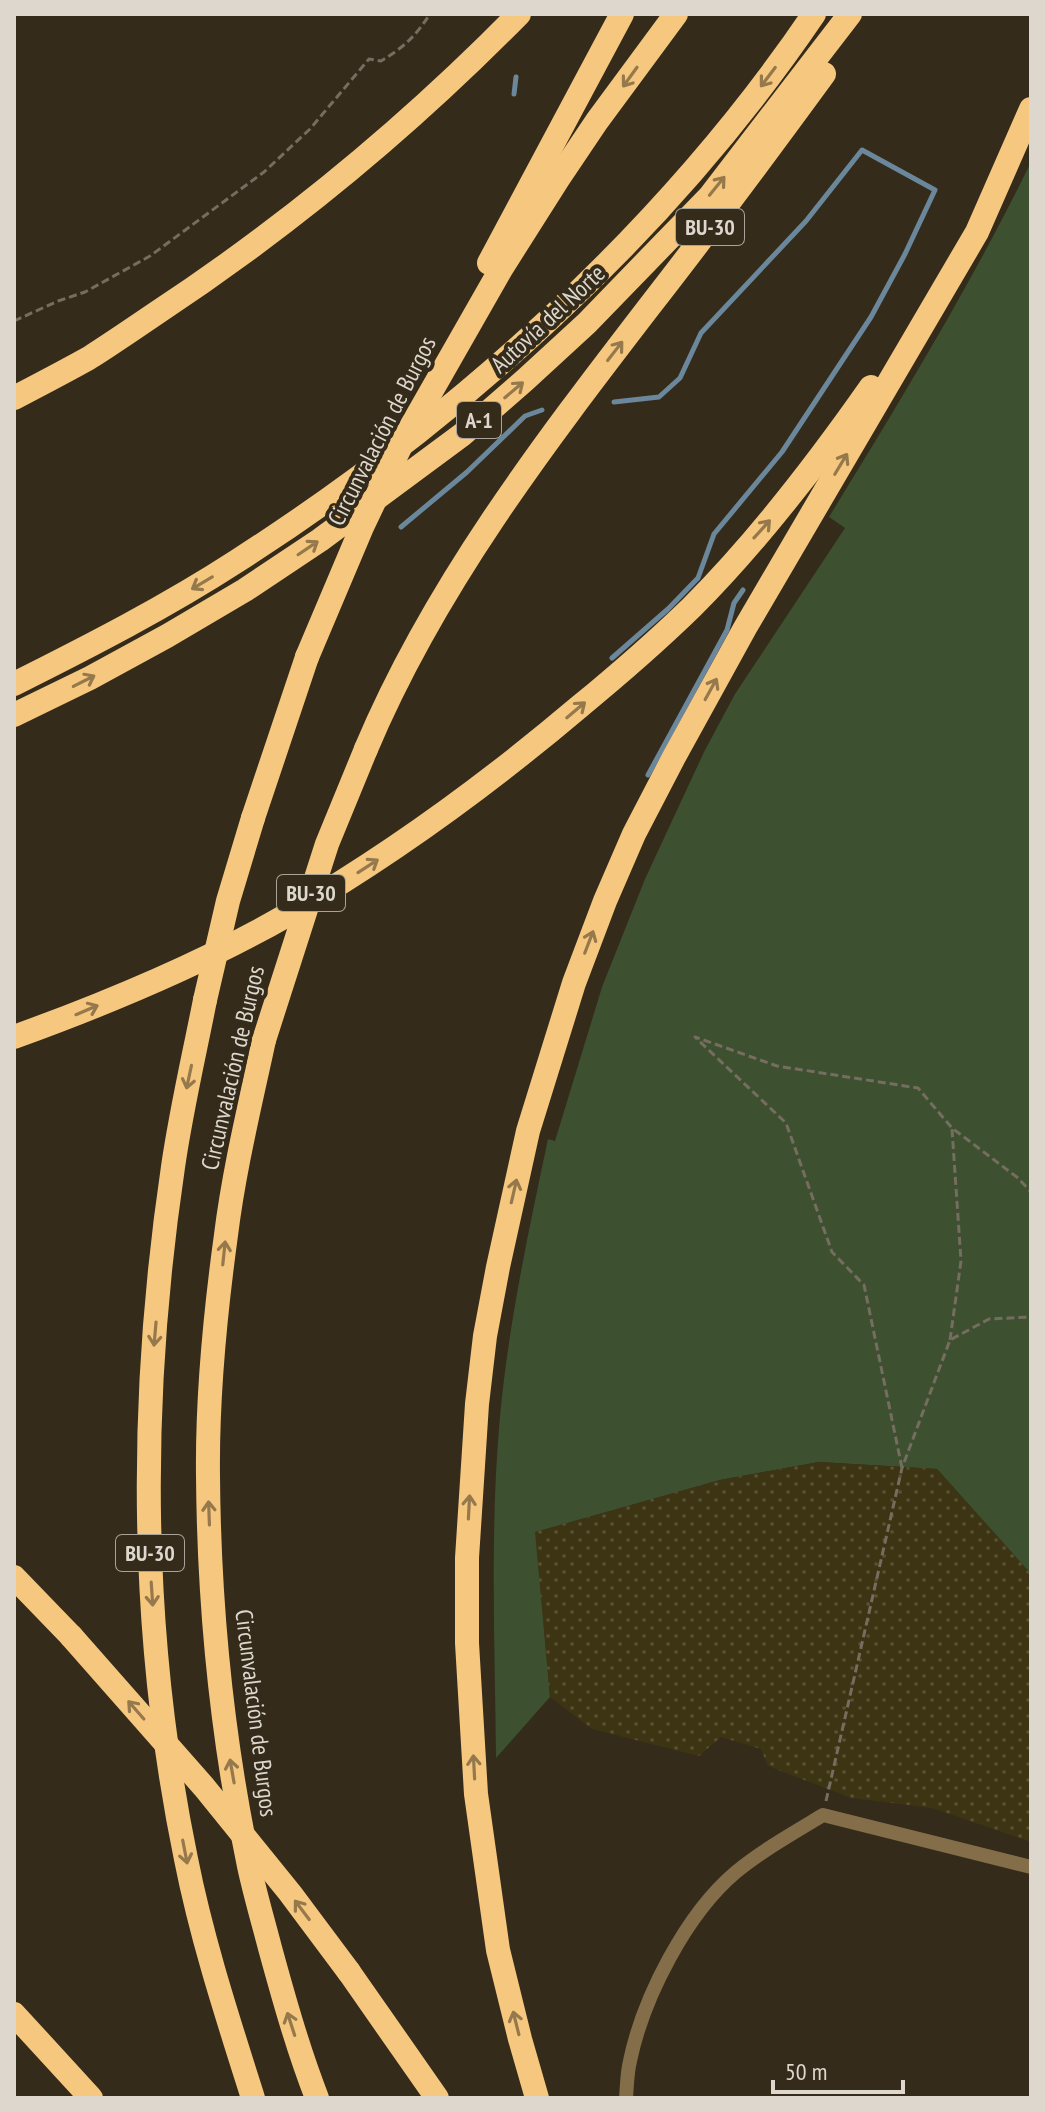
<svg xmlns="http://www.w3.org/2000/svg" width="1045" height="2112" font-family="'PT Sans Narrow',sans-serif">
<style>
.grass{fill:#3d502f}
.sand{fill:url(#sand-dots)}
.lines{fill:none;stroke-linecap:round;stroke-linejoin:round}
.stream{stroke:#6b879b;stroke-width:5}
.path{stroke:#756d5f;stroke-width:3;stroke-dasharray:8 4;stroke-linecap:butt}
.minor{stroke:#846d49;stroke-width:14}
.motorway{stroke:#f6c77e;stroke-width:24}
.motorway-bridge{stroke:#f6c77e;stroke-width:24}
.oneway{stroke:#95794c}
.labels{text-anchor:middle;stroke-width:8;stroke-linejoin:round;paint-order:stroke}
.shield{fill:#342b1b;stroke:#aaa398;stroke-width:2}
.shield-label{font-size:22px;font-weight:bold;fill:#ddd7cd}
.street-label{font-size:24px;fill:#ddd7cd;stroke:#342b1b}
</style>
<defs>
<pattern id="sand-dots" width="8" height="8" patternUnits="userSpaceOnUse" patternTransform="scale(2)"><rect width="8" height="8" fill="#3c3413"/><path d="M2 2h.1M6 6h.1" fill="none" stroke="#585134" stroke-width="1.8" stroke-linecap="round"/></pattern>
</defs>
<rect width="100%" height="100%" fill="#342b1b"/>
<path class="grass" d="M1031,162V1574L937,1469L819,1462L720,1480L536,1532L550,1697L496,1758C495,1648 490,1537 499,1428C507,1330 528,1234 548,1139L555,1141L602,987L645,879L704,752L735,694L845,528L829,517C900,401 971,285 1031,162Z"/>
<polygon class="sand" points="819,1462 937,1469 1031,1574 1031,1842 932,1808 851,1798 768,1766 761,1749 721,1737 699,1756 592,1729 550,1697 535,1532 720,1480"/>
<g class="lines">
<g class="stream">
<polyline points="514,94 516,77"/>
<polyline points="401,527 467,472 525,416 542,410"/>
<polyline points="612,658 668,609 698,578 714,534 782,452 871,317 905,254 935,190 862,150 806,221 701,333 680,378 659,397 614,402"/>
<polyline points="648,775 727,630 734,603 743,590"/>
</g>
<g class="path">
<path d="M14,321L58,301L85,292L150,256L264,172L310,129L369,59L381,61C404,47 415,37 430,14"/>
<polyline points="950,1340 961,1261 952,1129"/>
<polyline points="902,1468 864,1285 832,1252 786,1123 695,1037 777,1066 918,1088 952,1128 1018,1178 1031,1192"/>
<polyline points="826,1801 902,1468 950,1340 989,1319 1031,1317"/>
</g>
<path class="minor" d="M626,2098C627,2086 627,2073 630,2061C643,1998 686,1914 736,1872C763,1850 793,1833 823,1815L1031,1867"/>
<g class="motorway">
<polyline points="489,263 622,14"/>
<path d="M14,398C39,385 64,372 89,358C111,344 133,329 155,314C287,227 408,127 519,14"/>
<polyline points="408,432 501,269 558,179 597,121 676,14"/>
<path d="M14,684C90,646 166,607 237,561C457,420 667,231 814,14"/>
<polyline points="14,715 90,678 167,636 245,590 320,540 463,434 525,380 587,323 710,196 850,14"/>
<path d="M366,749C434,587 543,445 649,307C709,230 767,152 824,74"/>
<polyline points="253,818 307,657"/>
<path d="M205,1000C194,1056 181,1111 173,1167C139,1396 139,1631 186,1859C202,1940 228,2019 253,2098"/>
<path d="M14,1037C108,1003 202,964 289,914C392,854 488,784 579,707C618,675 656,642 692,607C759,540 817,464 871,387"/>
<path d="M264,1040C250,1105 234,1170 226,1235C215,1315 207,1396 208,1476C209,1607 222,1738 249,1866C255,1894 263,1921 270,1948C284,1999 298,2049 317,2098"/>
<polyline points="14,1577 71,1636"/>
<polyline points="349,1972 437,2098"/>
<polyline points="14,2014 91,2098"/>
<polyline points="537,2098 520,2039 498,1950 476,1794 467,1643 467,1558 477,1404 485,1336 498,1267 528,1131 574,983 605,901 634,834 674,757 745,628 977,232 1031,109"/>
</g>
<g class="motorway-bridge">
<polyline points="307,657 362,527 404,439"/>
<polyline points="205,1000 228,901 253,818"/>
<polyline points="264,1040 327,844 366,749"/>
<polyline points="71,1636 204,1787 290,1893 349,1972"/>
</g>
</g>
<defs><path id="oneway-shaft" d="M-6 0H5M1.5-3L5.5 0L1.5 3" fill="none" stroke-width="1.6" stroke-linecap="round" stroke-linejoin="round" transform="scale(2)"/></defs>
<g class="oneway">
<use href="#oneway-shaft" transform="translate(630 77) rotate(126)"/>
<use href="#oneway-shaft" transform="translate(768 77) rotate(127)"/>
<use href="#oneway-shaft" transform="translate(717 186) rotate(-51)"/>
<use href="#oneway-shaft" transform="translate(615 351) rotate(-52)"/>
<use href="#oneway-shaft" transform="translate(514 390) rotate(-40)"/>
<use href="#oneway-shaft" transform="translate(841 464) rotate(-59)"/>
<use href="#oneway-shaft" transform="translate(762 529) rotate(-48)"/>
<use href="#oneway-shaft" transform="translate(308 548) rotate(-34)"/>
<use href="#oneway-shaft" transform="translate(202 583) rotate(149)"/>
<use href="#oneway-shaft" transform="translate(84 681) rotate(-27)"/>
<use href="#oneway-shaft" transform="translate(711 689) rotate(-61)"/>
<use href="#oneway-shaft" transform="translate(576 710) rotate(-40)"/>
<use href="#oneway-shaft" transform="translate(368 866) rotate(-33)"/>
<use href="#oneway-shaft" transform="translate(589 942) rotate(-69)"/>
<use href="#oneway-shaft" transform="translate(87 1010) rotate(-23)"/>
<use href="#oneway-shaft" transform="translate(189 1077) rotate(102)"/>
<use href="#oneway-shaft" transform="translate(514 1191) rotate(-77)"/>
<use href="#oneway-shaft" transform="translate(224 1253) rotate(-84)"/>
<use href="#oneway-shaft" transform="translate(155 1334) rotate(95)"/>
<use href="#oneway-shaft" transform="translate(469 1507) rotate(-87)"/>
<use href="#oneway-shaft" transform="translate(209 1513) rotate(-92)"/>
<use href="#oneway-shaft" transform="translate(152 1594) rotate(86)"/>
<use href="#oneway-shaft" transform="translate(136 1710) rotate(-131)"/>
<use href="#oneway-shaft" transform="translate(474 1767) rotate(-93)"/>
<use href="#oneway-shaft" transform="translate(232 1771) rotate(-100)"/>
<use href="#oneway-shaft" transform="translate(185 1852) rotate(79)"/>
<use href="#oneway-shaft" transform="translate(302 1910) rotate(-127)"/>
<use href="#oneway-shaft" transform="translate(516 2023) rotate(-104)"/>
<use href="#oneway-shaft" transform="translate(291 2024) rotate(-108)"/>
</g>
<g class="labels">
<g class="shield">
<rect x="676" y="209" width="68" height="36" rx="6"/>
<rect x="457" y="402" width="44" height="36" rx="6"/>
<rect x="277" y="875" width="68" height="36" rx="6"/>
<rect x="116" y="1535" width="68" height="36" rx="6"/>
</g>
<g class="shield-label">
<text x="710" y="235">BU-30</text>
<text x="479" y="428">A-1</text>
<text x="311" y="901">BU-30</text>
<text x="150" y="1561">BU-30</text>
</g>
<g class="street-label">
<text transform="translate(548 319) rotate(-43)" y="8">Autovía del Norte</text>
<text transform="translate(382 431) rotate(-63)" y="8">Circunvalación de Burgos</text>
<text transform="translate(233 1068) rotate(-77)" y="8">Circunvalación de Burgos</text>
<text transform="translate(256 1713) rotate(83)" y="8">Circunvalación de Burgos</text>
</g>
</g>
<rect width="1045" height="2112" fill="none" stroke="#ddd7cd" stroke-width="32"/>
<path d="M773 2080v12h130v-12" fill="none" stroke="#ddd7cd" stroke-width="4"/>
<text x="785" y="2080" font-size="24" fill="#ddd7cd" stroke="#342b1b" stroke-width="6" paint-order="stroke">50 m</text>
</svg>
